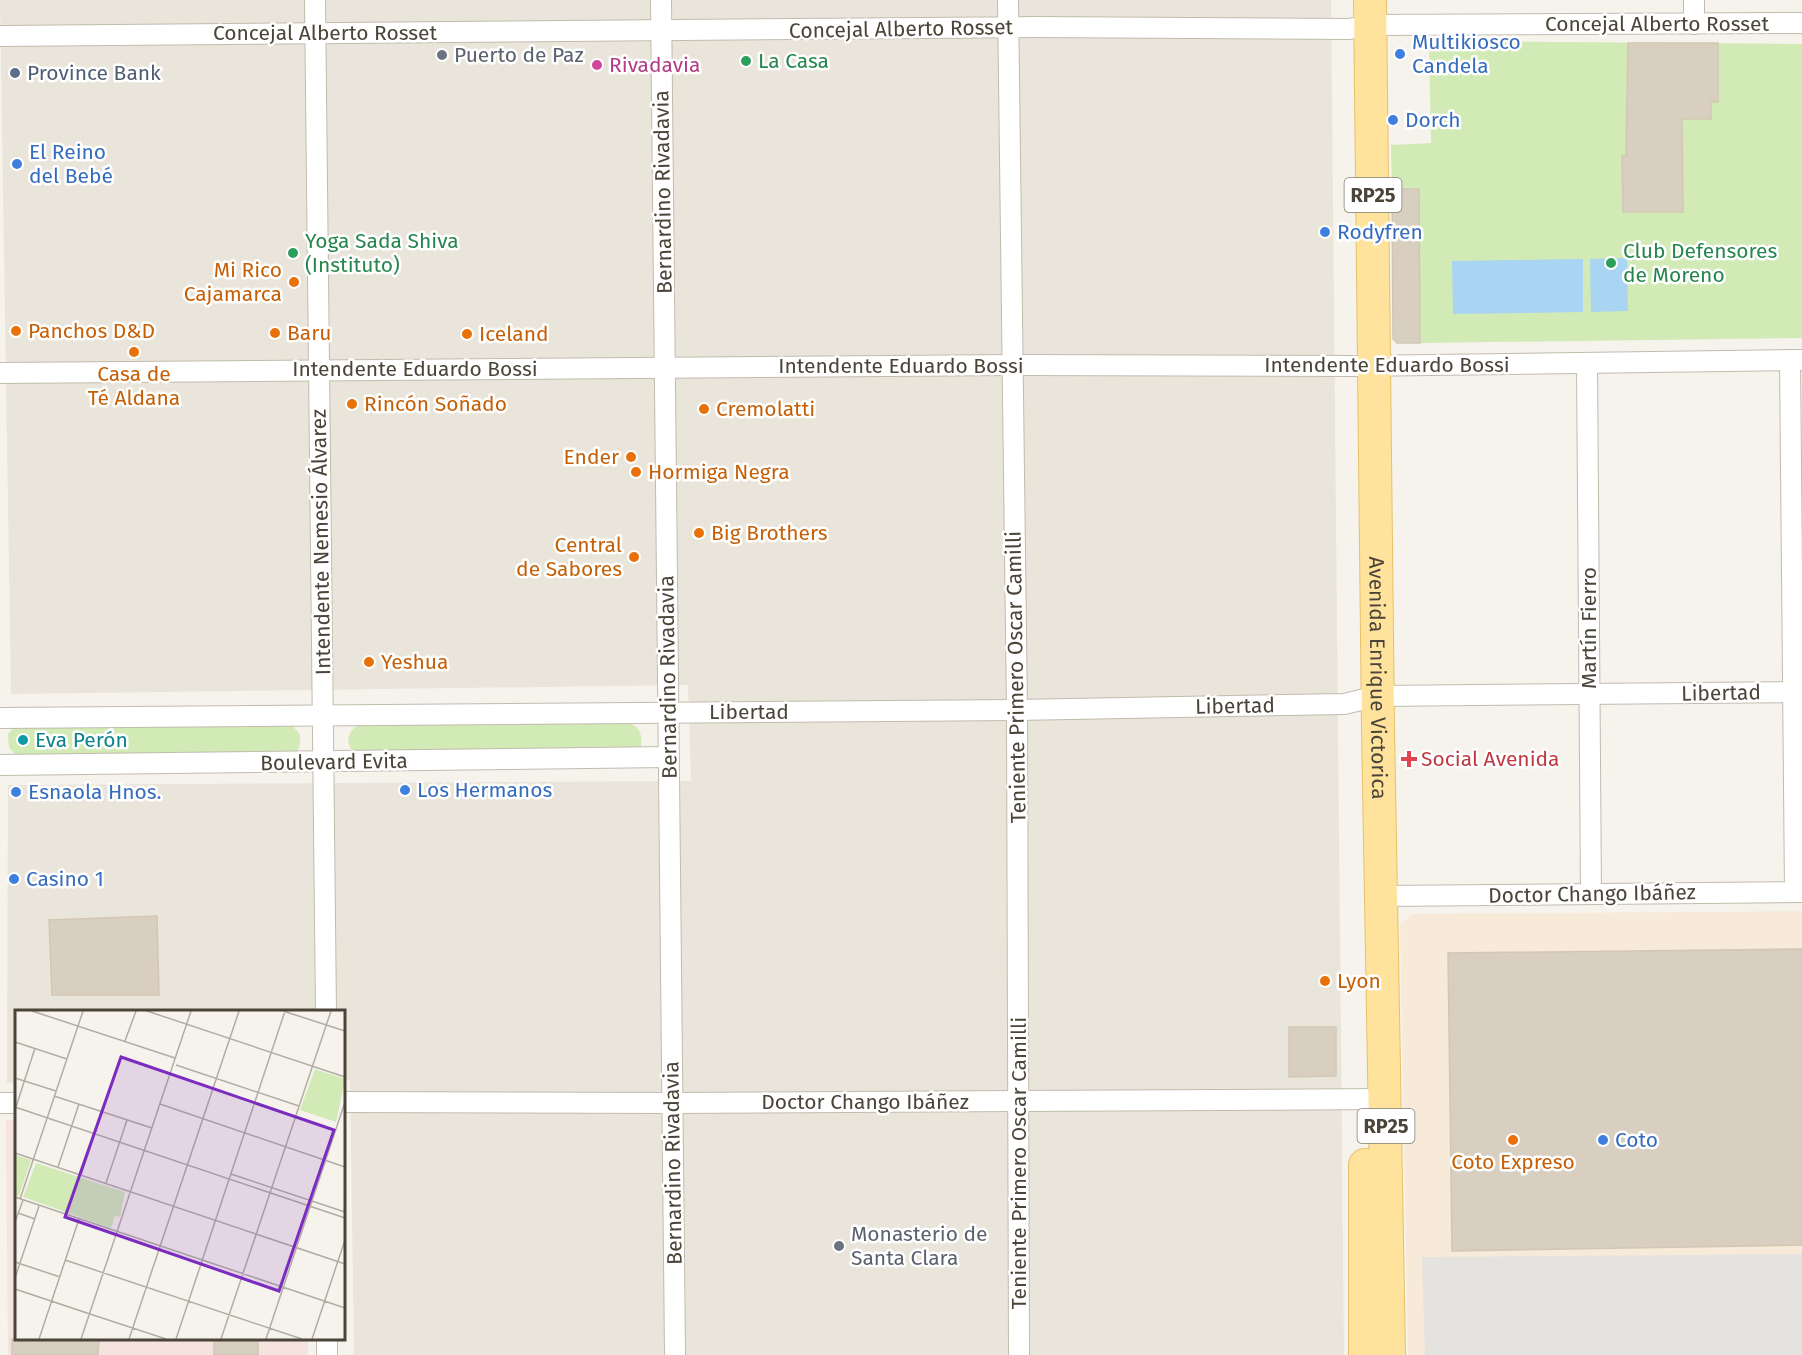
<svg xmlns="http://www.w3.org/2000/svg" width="1802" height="1355" font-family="'Fira Sans',sans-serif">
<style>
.residential{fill:#eae5da}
.commercial{fill:#f7ead8}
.medical{fill:#f6e3e0}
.green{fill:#d2eab5}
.parking{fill:#e5e3e0}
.water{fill:#a9d4f2}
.building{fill:#d8cfc1;stroke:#d3c7b4;stroke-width:1.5}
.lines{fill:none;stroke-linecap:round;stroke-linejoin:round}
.street-casing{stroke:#c2bbae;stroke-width:22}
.primary-casing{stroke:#e6c16a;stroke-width:34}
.street{stroke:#fff;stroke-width:20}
.primary{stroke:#ffe39c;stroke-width:32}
.shop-dot{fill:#3f7fe0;stroke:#fff;stroke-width:2}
.worship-dot{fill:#6b7280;stroke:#fff;stroke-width:2}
.leisure-dot{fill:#2e9e5b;stroke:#fff;stroke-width:2}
.hotel-dot{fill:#d1479c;stroke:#fff;stroke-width:2}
.service-dot{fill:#5c6f8a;stroke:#fff;stroke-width:2}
.food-dot{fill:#e8710a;stroke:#fff;stroke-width:2}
.culture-dot{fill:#0f9aa8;stroke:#fff;stroke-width:2}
.health-dot{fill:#e0444e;stroke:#fff;stroke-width:2}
.labels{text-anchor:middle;stroke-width:5;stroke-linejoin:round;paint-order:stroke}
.shield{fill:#fff;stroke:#817c74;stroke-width:1.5}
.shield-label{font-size:20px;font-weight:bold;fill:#4b4439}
.street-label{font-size:21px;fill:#4b4439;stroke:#fff}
.shop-label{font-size:21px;fill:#366cbe;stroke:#fff;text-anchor:start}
.worship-label{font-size:21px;fill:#5b616d;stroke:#fff;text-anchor:start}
.leisure-label{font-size:21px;fill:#27864d;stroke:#fff;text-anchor:start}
.hotel-label{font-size:21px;fill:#b23c85;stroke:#fff;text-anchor:start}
.service-label{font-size:21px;fill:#4e5e75;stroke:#fff;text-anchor:start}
.food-label{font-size:21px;fill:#c56008;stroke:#fff;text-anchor:start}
.culture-label{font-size:21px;fill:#0d838f;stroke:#fff;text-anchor:start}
.health-label{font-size:21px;fill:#be3a42;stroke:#fff;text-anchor:start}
.inset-road{fill:none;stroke:#b2ada4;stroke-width:1.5}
.view{fill:#7b2cbf;fill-opacity:0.15;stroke:#7b2cbf;stroke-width:3}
.inset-edge{fill:none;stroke:#4b4439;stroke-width:3}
</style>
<rect width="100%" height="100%" fill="#f6f3ec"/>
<polygon class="residential" points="0,0 1331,0 1344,1355 354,1355 350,1080 344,1080 344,1012 16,1012 16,1082 7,1083 8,785 691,781 688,685 11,694"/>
<polygon class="commercial" points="1802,911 1802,1355 1408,1355 1400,925 1412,914"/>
<polygon class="medical" points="6,1120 16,1120 16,1338 308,1339 308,1355 8,1355"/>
<g class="green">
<polygon points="1429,41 1802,44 1802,338 1420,343 1419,189 1392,189 1391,145 1431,143"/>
<path d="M628,722C640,728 642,733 641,746L635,751L355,754C344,742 347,733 359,724Z"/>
<path d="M287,723C300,731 303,736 298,750L291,754L17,756L9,748L8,734L16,725Z"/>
</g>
<polygon class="parking" points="1802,1254 1802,1355 1425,1355 1422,1257"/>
<g class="water">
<polygon points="1627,258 1628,311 1591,312 1590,259"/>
<polygon points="1583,259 1583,312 1453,314 1452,261"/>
</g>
<g class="building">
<polygon points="1628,43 1718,43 1718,102 1711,102 1711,119 1682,119 1683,212 1623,212 1622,156 1626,156"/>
<polygon points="1392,189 1419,189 1420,343 1397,343 1393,339"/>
<polygon points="157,916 159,995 52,995 49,920"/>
<polygon points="1802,949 1802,1245 1452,1251 1448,953"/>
<polygon points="1289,1027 1336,1027 1336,1076 1289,1077"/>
<polygon points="99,1338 98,1355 12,1355 12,1339"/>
<rect x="214" y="1338" width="44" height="17"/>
</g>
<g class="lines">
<defs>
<g id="street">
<polyline points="315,0 326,1012"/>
<polyline points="661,0 675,1355"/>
<polyline points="1008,0 1017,710 1019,1355"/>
<polyline points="1694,0 1694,24"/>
<polyline points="0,36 1034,27 1349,29 1370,25 1802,23"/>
<polyline points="1790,360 1795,892"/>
<polyline points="1587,363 1591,894"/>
<polyline points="0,373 1011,365 1355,366 1802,360"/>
<polyline points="0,718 1017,710 1344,704 1378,696 1802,692"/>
<polyline points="0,765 668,757"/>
<polyline points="1382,896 1802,892"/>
<polyline points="344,1102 672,1103 1386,1099"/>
<polyline points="0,1103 16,1103"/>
<polyline points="327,1338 327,1355"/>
</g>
<g id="primary">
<path id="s1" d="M1370,0L1378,727L1389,1355"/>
<polyline points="1365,1165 1365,1355"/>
</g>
</defs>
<use href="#street" class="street-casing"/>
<use href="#primary" class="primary-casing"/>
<use href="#street" class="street"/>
<use href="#primary" class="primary"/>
</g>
<g class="shop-dot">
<circle cx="1400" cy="54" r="6"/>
<circle cx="1393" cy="120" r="6"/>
<circle cx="17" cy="164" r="6"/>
<circle cx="1325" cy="232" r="6"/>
<circle cx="405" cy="790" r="6"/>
<circle cx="16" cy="792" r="6"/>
<circle cx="14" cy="879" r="6"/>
<circle cx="1603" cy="1140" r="6"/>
</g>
<g class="worship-dot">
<circle cx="442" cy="55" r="6"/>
<circle cx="839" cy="1246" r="6"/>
</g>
<g class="leisure-dot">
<circle cx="746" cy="61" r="6"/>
<circle cx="293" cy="253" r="6"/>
<circle cx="1611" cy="263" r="6"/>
</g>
<circle class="hotel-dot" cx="597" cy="65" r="6"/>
<circle class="service-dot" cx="15" cy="73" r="6"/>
<g class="food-dot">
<circle cx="294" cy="282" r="6"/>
<circle cx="16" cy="331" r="6"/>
<circle cx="275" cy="333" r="6"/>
<circle cx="467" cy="334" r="6"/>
<circle cx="134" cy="352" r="6"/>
<circle cx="352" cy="404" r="6"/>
<circle cx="704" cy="409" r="6"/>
<circle cx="631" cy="457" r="6"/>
<circle cx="636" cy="472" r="6"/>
<circle cx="699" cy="533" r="6"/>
<circle cx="634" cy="557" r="6"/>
<circle cx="369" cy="662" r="6"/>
<circle cx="1325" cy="981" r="6"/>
<circle cx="1513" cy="1140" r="6"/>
</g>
<circle class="culture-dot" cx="23" cy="740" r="6"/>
<path class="health-dot" d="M1406 750h6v6h6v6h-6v6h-6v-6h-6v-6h6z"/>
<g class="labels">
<g class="shield">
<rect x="1344.5" y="178" width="57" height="34" rx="4.5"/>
<rect x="1357.5" y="1109" width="57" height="34" rx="4.5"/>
</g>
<g class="shield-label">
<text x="1373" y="202">RP25</text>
<text x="1386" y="1133">RP25</text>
</g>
<g class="street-label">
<text x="1657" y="31">Concejal Alberto Rosset</text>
<text transform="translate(901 29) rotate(-1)" y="7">Concejal Alberto Rosset</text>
<text x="325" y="40">Concejal Alberto Rosset</text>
<text transform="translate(663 192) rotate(-91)" y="7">Bernardino Rivadavia</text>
<text x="1387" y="372">Intendente Eduardo Bossi</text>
<text x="901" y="373">Intendente Eduardo Bossi</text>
<text x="415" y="376">Intendente Eduardo Bossi</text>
<text transform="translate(321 542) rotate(-91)" y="7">Intendente Nemesio Álvarez</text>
<text transform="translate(1589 628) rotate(-90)" y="7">Martín Fierro</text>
<text transform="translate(668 677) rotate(-91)" y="7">Bernardino Rivadavia</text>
<text transform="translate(1016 677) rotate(-91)" y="7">Teniente Primero Oscar Camilli</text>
<text dy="7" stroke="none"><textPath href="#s1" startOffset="678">Avenida Enrique Victorica</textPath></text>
<text transform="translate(1721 693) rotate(-1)" y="7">Libertad</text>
<text transform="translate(1235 706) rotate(-1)" y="7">Libertad</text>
<text x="749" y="719">Libertad</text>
<text transform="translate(334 762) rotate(-1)" y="7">Boulevard Evita</text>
<text transform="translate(1592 894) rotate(-1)" y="7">Doctor Chango Ibáñez</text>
<text x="865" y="1109">Doctor Chango Ibáñez</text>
<text transform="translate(673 1163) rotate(-91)" y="7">Bernardino Rivadavia</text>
<text transform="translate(1019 1163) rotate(-90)" y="7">Teniente Primero Oscar Camilli</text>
</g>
<g class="shop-label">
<text x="1412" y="49">Multikiosco<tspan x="1412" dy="24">Candela</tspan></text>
<text x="1405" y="127">Dorch</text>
<text x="29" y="159">El Reino<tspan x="29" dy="24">del Bebé</tspan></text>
<text x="1337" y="239">Rodyfren</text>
<text x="417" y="797">Los Hermanos</text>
<text x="28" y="799">Esnaola Hnos.</text>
<text x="26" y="886">Casino 1</text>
<text x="1615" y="1147">Coto</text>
</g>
<g class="worship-label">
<text x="454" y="62">Puerto de Paz</text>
<text x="851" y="1241">Monasterio de<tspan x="851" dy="24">Santa Clara</tspan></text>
</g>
<g class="leisure-label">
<text x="758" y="68">La Casa</text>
<text x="305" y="248">Yoga Sada Shiva<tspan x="305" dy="24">(Instituto)</tspan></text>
<text x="1623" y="258">Club Defensores<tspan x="1623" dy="24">de Moreno</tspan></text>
</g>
<g class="hotel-label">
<text x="609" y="72">Rivadavia</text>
</g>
<g class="service-label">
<text x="27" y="80">Province Bank</text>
</g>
<g class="food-label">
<text x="282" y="277" text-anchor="end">Mi Rico<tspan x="282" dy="24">Cajamarca</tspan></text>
<text x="28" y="338">Panchos D&amp;D</text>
<text x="287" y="340">Baru</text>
<text x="479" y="341">Iceland</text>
<text x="134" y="381" text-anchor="middle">Casa de<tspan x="134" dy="24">Té Aldana</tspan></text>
<text x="364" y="411">Rincón Soñado</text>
<text x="716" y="416">Cremolatti</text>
<text x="619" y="464" text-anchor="end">Ender</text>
<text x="648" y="479">Hormiga Negra</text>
<text x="711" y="540">Big Brothers</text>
<text x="622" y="552" text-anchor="end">Central<tspan x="622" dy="24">de Sabores</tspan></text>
<text x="381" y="669">Yeshua</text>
<text x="1337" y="988">Lyon</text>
<text x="1513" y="1169" text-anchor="middle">Coto Expreso</text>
</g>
<g class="culture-label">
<text x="35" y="747">Eva Perón</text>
</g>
<g class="health-label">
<text x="1421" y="766">Social Avenida</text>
</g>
</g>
<g transform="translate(15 1010)">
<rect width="330" height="330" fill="#f6f3ec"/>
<path d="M300,59L330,69L321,112L285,100ZM0,145L16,150L4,186L0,185ZM21,153L110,182L105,207L100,206L96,218L8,187Z" fill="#d2eab5"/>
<path class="inset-road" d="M17,1L160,48M132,1L330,67M268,1L330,21M110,31L121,1M0,32L52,49M161,55L284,96M0,68L41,81M39,86L137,118M145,94L330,157M0,97L330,208M0,100L20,38M0,143L330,254M43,157L64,94M216,164L330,202M66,165L87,102M91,173L112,110M0,187L330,298M5,189L68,1M3,203L20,209M0,212L8,190M50,250L287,329M0,252L45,267M0,268L24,196M0,279L75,304M75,304L151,329M24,329L64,209M66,329L176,1M114,329L224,1M161,329L270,1M206,329L316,1M251,329L330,92M297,329L330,230"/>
<path class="view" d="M106,47L319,120L264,281L50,207Z"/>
<rect width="330" height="330" class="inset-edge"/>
</g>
</svg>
